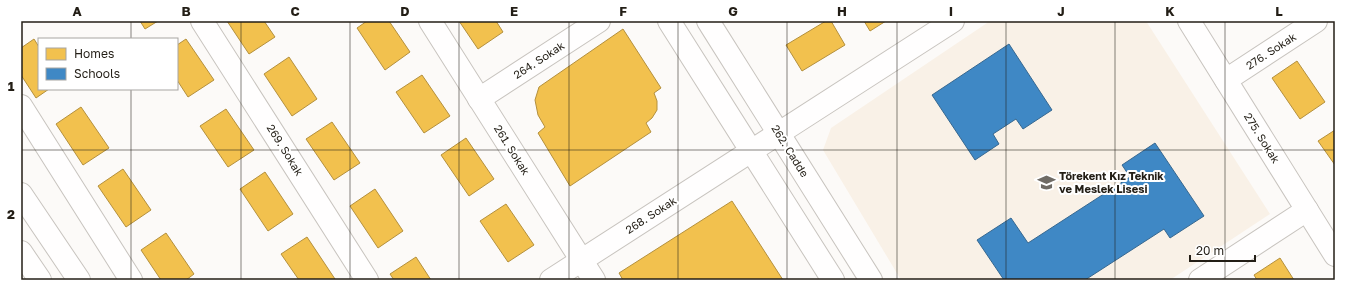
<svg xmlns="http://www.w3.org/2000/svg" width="1356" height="301" font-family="'Golos Text',sans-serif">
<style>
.built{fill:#f9f1e7}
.homes{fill:#f2c14e;stroke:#b4903d}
.schools{fill:#3f88c5;stroke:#376890}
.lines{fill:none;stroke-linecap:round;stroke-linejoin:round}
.minor-casing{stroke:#c8c4bf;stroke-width:24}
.major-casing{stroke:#c8c4bf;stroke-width:24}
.minor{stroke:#fffefe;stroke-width:22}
.major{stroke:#fffefe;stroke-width:22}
.grid{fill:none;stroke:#231e16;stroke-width:1;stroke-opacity:0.55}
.labels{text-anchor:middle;stroke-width:4;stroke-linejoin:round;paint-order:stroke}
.street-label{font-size:11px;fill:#231e16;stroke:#fff}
.poi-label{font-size:11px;font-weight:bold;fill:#231e16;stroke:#fff;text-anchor:start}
.neatline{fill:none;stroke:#231e16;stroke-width:1.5}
.grid-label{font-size:13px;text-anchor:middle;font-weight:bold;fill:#231e16}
</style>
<rect width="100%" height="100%" fill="#fcfaf8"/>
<polygon class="built" points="990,21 1146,21 1270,214 1170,280 901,280 823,150 831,128"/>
<g class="homes">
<polygon points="140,21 158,21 145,29"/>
<polygon points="227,21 264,21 275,37 249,54"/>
<polygon points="367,21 389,21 410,52 385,70 357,28"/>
<polygon points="459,21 496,21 503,32 478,49"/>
<polygon points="826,21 831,21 845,45 802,71 786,45"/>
<polygon points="864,21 886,21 870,31"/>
<polygon points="623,29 661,88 654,93 657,101 657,110 652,118 646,123 651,132 570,186 538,133 545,127 538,115 535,100 539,87"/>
<polygon points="34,39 39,47 39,89 49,89 36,98 21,75 21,48"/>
<polygon points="186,39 214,80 188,97 177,80 177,45"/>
<polygon points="289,57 317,99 292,116 264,74"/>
<polygon points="1297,61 1325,102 1300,119 1272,78"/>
<polygon points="422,75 450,116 424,133 396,92"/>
<polygon points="81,107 109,148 83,165 56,124"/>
<polygon points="226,109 254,150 228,167 200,126"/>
<polygon points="332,122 360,163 334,180 306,139"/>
<polygon points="1335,130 1335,165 1318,141"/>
<polygon points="466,138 494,179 469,196 441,155"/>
<polygon points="123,169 151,210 126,227 98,186"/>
<polygon points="265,172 293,214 268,231 240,189"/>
<polygon points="375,189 403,231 378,248 350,206"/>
<polygon points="732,201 783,280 623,280 619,273"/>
<polygon points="506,204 534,245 508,262 480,221"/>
<polygon points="166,233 194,274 186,280 161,280 141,250"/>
<polygon points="307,237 335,279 333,280 299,280 281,254"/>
<polygon points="416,257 431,280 394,280 390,274"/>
<polygon points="1280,258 1294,280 1257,280 1254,275"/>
</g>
<g class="schools">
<polygon points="1009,44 1052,110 1023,129 1016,119 993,134 999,144 975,160 932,95"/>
<polygon points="1155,143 1204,216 1170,238 1164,229 1085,280 1004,280 977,240 1011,218 1028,243 1130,177 1122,165"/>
</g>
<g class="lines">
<defs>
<g id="minor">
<polyline points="202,21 367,280"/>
<polyline points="430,21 594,280"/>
<polyline points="669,21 833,280"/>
<polyline points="708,21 871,280"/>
<polyline points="1189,21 1335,255"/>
<polyline points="1226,80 1316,21"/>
<polyline points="479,99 599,21"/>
<polyline points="21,106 131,280"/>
<polyline points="551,280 953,21"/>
<polyline points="1200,280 1307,210"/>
</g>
<g id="major">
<polyline points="21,194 79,280"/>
<polyline points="21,252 40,280"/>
</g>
</defs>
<use href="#minor" class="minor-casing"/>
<use href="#major" class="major-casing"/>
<use href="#minor" class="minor"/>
<use href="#major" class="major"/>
</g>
<path class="grid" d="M131,21V39M241,21V280M350,21V280M459,21V280M569,21V280M678,21V280M787,21V280M897,21V280M1006,21V280M1115,21V280M1225,21V280M131,89V280M21,150H1335"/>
<defs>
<symbol id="school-bare" viewBox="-9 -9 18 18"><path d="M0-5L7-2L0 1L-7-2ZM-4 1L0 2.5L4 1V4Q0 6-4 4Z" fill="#6f6b65" stroke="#fff" stroke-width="2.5" paint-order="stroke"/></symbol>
</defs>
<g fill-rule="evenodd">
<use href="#school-bare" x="1034" y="170" width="25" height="25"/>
</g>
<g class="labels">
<g class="street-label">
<text transform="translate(1271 51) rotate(-33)" y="4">276. Sokak</text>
<text transform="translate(539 60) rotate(-33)" y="4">264. Sokak</text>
<text transform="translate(1262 138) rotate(58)" y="4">275. Sokak</text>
<text transform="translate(285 150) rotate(58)" y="4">269. Sokak</text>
<text transform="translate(512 150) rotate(58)" y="4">261. Sokak</text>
<text transform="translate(790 151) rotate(58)" y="4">262. Cadde</text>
<text transform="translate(651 215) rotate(-33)" y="4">268. Sokak</text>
</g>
<g class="poi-label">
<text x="1059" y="180">Törekent Kız Teknik<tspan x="1059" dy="13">ve Meslek Lisesi</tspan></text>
</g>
</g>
<rect width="1356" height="301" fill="none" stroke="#ffffff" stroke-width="44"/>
<rect x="38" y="38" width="140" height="52" fill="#ffffff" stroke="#a7a5a2"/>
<rect x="46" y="48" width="20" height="12" fill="#f2c14e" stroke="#a7a5a2"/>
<text x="74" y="58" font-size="12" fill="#231e16">Homes</text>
<rect x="46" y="68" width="20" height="12" fill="#3f88c5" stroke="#a7a5a2"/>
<text x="74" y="78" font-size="12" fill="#231e16">Schools</text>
<path d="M1190 255v6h65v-6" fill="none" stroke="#231e16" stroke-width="2"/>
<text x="1196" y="255" font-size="12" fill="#231e16" stroke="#ffffff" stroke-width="3" paint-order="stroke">20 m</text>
<rect x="22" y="22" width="1312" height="257" class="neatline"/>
<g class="grid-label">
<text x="77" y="16">A</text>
<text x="186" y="16">B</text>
<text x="295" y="16">C</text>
<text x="405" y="16">D</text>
<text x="514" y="16">E</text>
<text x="623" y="16">F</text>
<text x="733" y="16">G</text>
<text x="842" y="16">H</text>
<text x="951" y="16">I</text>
<text x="1061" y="16">J</text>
<text x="1170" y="16">K</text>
<text x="1279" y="16">L</text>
<text x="11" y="91">1</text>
<text x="11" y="219">2</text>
</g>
</svg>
